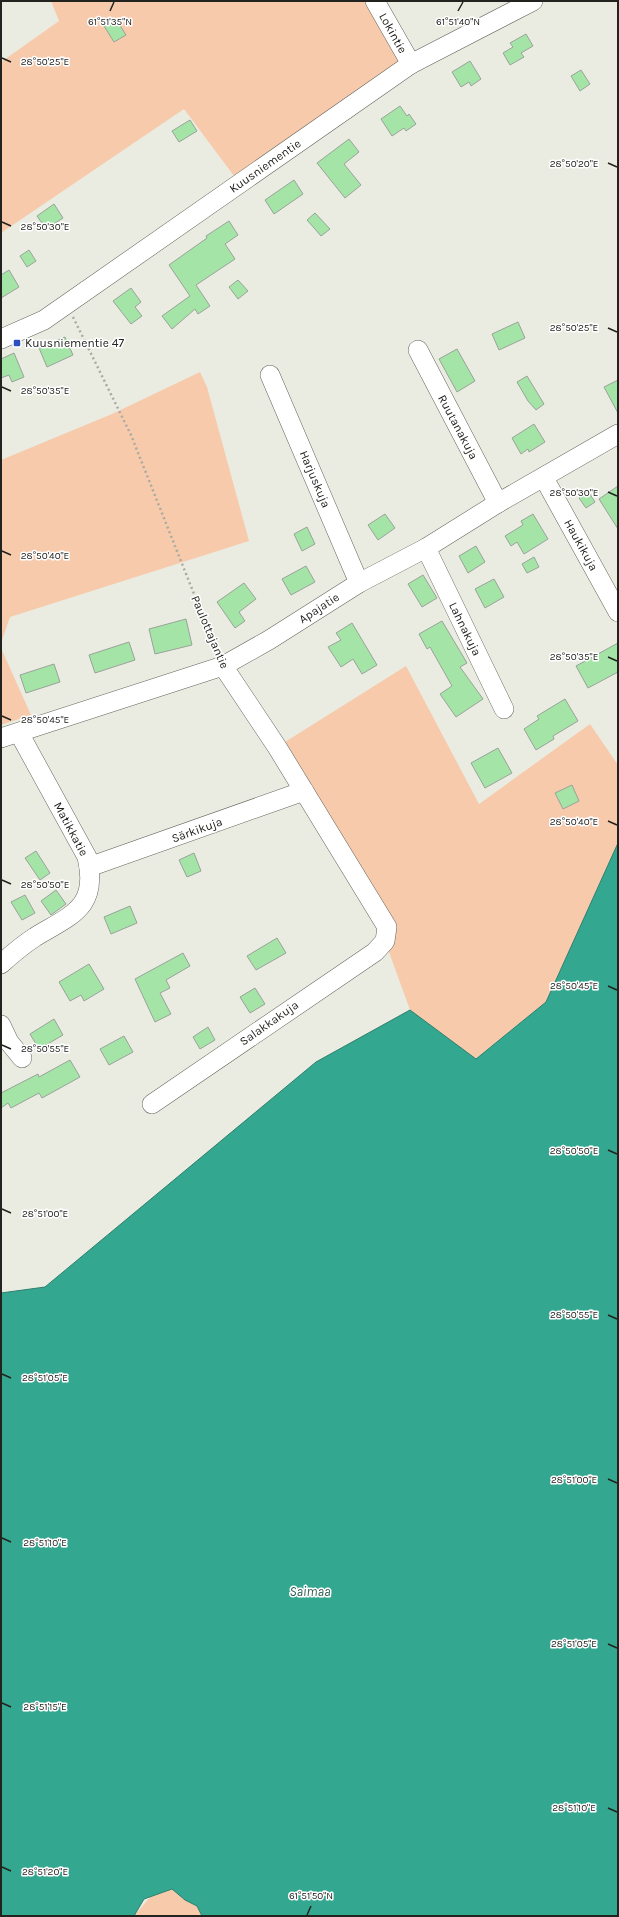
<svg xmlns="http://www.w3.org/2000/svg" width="619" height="1917" font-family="Karla,sans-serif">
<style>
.green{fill:#f7caac}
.water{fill:#33a78f;stroke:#2e7f6d}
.building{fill:#a4e5a7;stroke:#9aa29a}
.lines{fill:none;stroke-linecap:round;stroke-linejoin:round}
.minor-casing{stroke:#63655c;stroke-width:20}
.path{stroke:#a9aaa2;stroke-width:2.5;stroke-dasharray:2 3;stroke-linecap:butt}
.minor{stroke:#fff;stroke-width:19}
.ticks{fill:none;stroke:#22221f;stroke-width:1.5}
.poi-dot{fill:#2c50c0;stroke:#fff;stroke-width:1.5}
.labels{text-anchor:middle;stroke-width:3;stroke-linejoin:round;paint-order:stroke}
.street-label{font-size:12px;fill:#22221f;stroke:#fff}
.poi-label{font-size:12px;fill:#22221f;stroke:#fff;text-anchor:start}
.water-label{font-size:13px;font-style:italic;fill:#2c5b50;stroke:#fff}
.ticks-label{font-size:10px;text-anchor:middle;fill:#22221f;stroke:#fff;stroke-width:3;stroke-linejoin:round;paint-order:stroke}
</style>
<rect width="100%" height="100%" fill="#eaece1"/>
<g class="green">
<polygon points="51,1 373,1 404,62 234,176 184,109 1,233 1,62 59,21"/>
<polygon points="200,372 207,387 249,541 10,617 1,643 1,460 112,414"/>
<polygon points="1,648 31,715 1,725"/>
<polygon points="406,666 479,804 590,724 618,765 618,843 546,1002 475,1059 410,1010 385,941 277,747"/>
<polygon points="172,1889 185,1900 197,1906 202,1916 134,1916 152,1895"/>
</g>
<polygon class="water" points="618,843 618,1916 202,1916 197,1906 185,1900 172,1889 144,1899 134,1916 1,1916 1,1293 45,1287 316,1062 410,1010 476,1059 546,1002"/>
<g class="building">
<polygon points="116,19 126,35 114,42 104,26"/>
<polygon points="526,34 533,46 521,53 524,57 510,65 503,53 513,47 510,43"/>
<polygon points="470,61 481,79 471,86 469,82 461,87 452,72"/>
<polygon points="581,70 590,84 580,91 571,76"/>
<polygon points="400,106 407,116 409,114 416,124 406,131 404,128 392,136 381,119"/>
<polygon points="190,120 197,131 179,142 172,131"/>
<polygon points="349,139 359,152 344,164 361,185 345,198 317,163"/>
<polygon points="294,180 303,194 274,214 265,200"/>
<polygon points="54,204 63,218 46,229 37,216"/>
<polygon points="315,213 330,229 321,236 307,220"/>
<polygon points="229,221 238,235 225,244 235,259 196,285 210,306 198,314 195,309 172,329 162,316 190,296 169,265 207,238 206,236"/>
<polygon points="29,250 36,261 27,267 20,256"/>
<polygon points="9,270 19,287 1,298 1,275"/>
<polygon points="238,280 248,291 238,299 229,287"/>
<polygon points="131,288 141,302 135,307 142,316 131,324 113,301"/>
<polygon points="518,322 525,338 499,350 492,334"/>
<polygon points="65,337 73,355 47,367 39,348"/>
<polygon points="457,349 475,381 457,392 439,359"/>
<polygon points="14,353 24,377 12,382 9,375 1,378 1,359"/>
<polygon points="527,376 544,404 536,410 528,401 517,382"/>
<polygon points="618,380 618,413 604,387"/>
<polygon points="534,424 545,442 529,452 528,449 521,454 512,438"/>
<polygon points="618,486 618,529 599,499"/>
<polygon points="588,491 595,502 586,508 579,498"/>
<polygon points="385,514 395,528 378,540 368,525"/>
<polygon points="533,514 548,539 524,554 517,542 511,546 505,536 523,525 521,521"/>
<polygon points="307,527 315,544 302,551 294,534"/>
<polygon points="476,546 485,562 468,573 459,556"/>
<polygon points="534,557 539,567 527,573 522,564"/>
<polygon points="306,566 315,582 291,595 282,579"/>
<polygon points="423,575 437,598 422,607 408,584"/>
<polygon points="494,579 504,597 485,608 475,589"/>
<polygon points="244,583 256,599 239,612 245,621 235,628 217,602"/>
<polygon points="186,619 192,645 155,654 149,629"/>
<polygon points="442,621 467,663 460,667 483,699 456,717 440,694 452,686 430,647 427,649 419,634"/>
<polygon points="352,623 377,665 362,674 353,659 341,667 328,647 341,640 336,633"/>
<polygon points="129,642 135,660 95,673 89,655"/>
<polygon points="618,643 618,672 588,688 576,666"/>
<polygon points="54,664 60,682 26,693 20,675"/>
<polygon points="565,699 578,721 553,736 554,739 536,750 524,729 539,719 537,716"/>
<polygon points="498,748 512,773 485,788 471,763"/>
<polygon points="572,785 579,801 563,809 555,793"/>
<polygon points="36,851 50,873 40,880 25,858"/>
<polygon points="194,853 201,871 187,877 179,860"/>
<polygon points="56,890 66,904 51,915 41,901"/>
<polygon points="25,895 35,913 22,920 11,902"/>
<polygon points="130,906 137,923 111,934 104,917"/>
<polygon points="277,938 286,953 256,970 247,956"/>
<polygon points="183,953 190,966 166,980 170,988 160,993 171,1014 155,1022 135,979"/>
<polygon points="89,964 104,989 84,1001 81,995 70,1001 59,982"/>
<polygon points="255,988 265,1004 250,1013 240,997"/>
<polygon points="54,1019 63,1035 39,1049 30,1034"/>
<polygon points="208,1027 215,1040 200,1049 193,1037"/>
<polygon points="124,1036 133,1052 109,1065 100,1049"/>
<polygon points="70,1060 80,1077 42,1098 39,1093 11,1108 8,1103 1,1108 1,1093 38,1074 39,1077"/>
</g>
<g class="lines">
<defs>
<g id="minor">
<polyline points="375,1 411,64"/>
<polyline points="1,339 44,320 411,64 533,1"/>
<polyline points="418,350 498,503"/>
<polyline points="270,375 359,583"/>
<polyline points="544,478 618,612"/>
<polyline points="426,548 504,709"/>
<polyline points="1,738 223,666 269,640 359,583 426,548 498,503 618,434"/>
<polyline points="89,867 304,791"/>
<path d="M1,964C12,954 23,945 35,937C71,915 99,908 87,857L19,733"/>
<polyline points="1,1025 9,1042 22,1058"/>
<polyline points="152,1104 375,952 385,941 387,927 277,747 223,666"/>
</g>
</defs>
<use href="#minor" class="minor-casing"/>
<polyline class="path" points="73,317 131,435 217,652"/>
<use href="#minor" class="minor"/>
</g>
<path class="ticks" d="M110,11L114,2M458,11L463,2M2,58L11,62M608,163L617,167M2,222L11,226M608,328L617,332M2,387L11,391M608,492L617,496M2,551L11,555M608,657L617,661M2,716L11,720M608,821L617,825M2,880L11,884M608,986L617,990M2,1045L11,1049M608,1150L617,1154M2,1209L11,1213M608,1315L617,1319M2,1374L11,1378M608,1479L617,1483M2,1538L11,1542M608,1644L617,1648M2,1703L11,1707M608,1808L617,1812M2,1867L11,1871M307,1915L311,1906"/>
<rect class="poi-dot" x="13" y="339" width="8" height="8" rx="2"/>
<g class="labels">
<g class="street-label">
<text transform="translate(393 33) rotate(61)" y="4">Lokintie</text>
<text transform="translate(265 166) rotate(-35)" y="4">Kuusniementie</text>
<text transform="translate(458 427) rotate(62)" y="4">Ruutanakuja</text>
<text transform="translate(315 479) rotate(67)" y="4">Harjuskuja</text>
<text transform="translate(581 545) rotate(61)" y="4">Haukikuja</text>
<text transform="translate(319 608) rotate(-33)" y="4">Apajatie</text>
<text transform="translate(465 629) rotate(64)" y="4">Lahnakuja</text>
<text transform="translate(210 632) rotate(67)" y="4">Paulottajantie</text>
<text transform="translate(71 829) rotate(62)" y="4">Matikkatie</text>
<text transform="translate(197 830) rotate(-20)" y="4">Särkikuja</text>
<text transform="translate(269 1023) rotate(-35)" y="4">Salakkakuja</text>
</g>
<g class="poi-label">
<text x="25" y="347">Kuusniementie 47</text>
</g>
<g class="water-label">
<text x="310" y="1596">Saimaa</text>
</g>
</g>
<g class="ticks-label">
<text x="458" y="25">61°51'40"N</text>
<text x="110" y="25">61°51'35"N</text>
<text x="45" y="65">28°50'25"E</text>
<text x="574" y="167">28°50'20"E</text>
<text x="45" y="230">28°50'30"E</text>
<text x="574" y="331">28°50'25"E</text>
<text x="45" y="394">28°50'35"E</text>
<text x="574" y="496">28°50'30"E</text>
<text x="45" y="559">28°50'40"E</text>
<text x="574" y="660">28°50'35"E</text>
<text x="45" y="723">28°50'45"E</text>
<text x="574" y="825">28°50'40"E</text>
<text x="45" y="888">28°50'50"E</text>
<text x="574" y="989">28°50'45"E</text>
<text x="45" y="1052">28°50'55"E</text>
<text x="574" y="1154">28°50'50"E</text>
<text x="45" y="1217">28°51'00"E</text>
<text x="574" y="1318">28°50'55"E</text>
<text x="45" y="1381">28°51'05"E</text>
<text x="574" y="1483">28°51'00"E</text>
<text x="45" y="1546">28°51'10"E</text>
<text x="574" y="1647">28°51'05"E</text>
<text x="45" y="1710">28°51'15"E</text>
<text x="574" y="1811">28°51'10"E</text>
<text x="45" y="1875">28°51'20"E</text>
<text x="311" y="1899">61°51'50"N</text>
</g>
<rect width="619" height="1917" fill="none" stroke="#22221f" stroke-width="4"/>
</svg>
